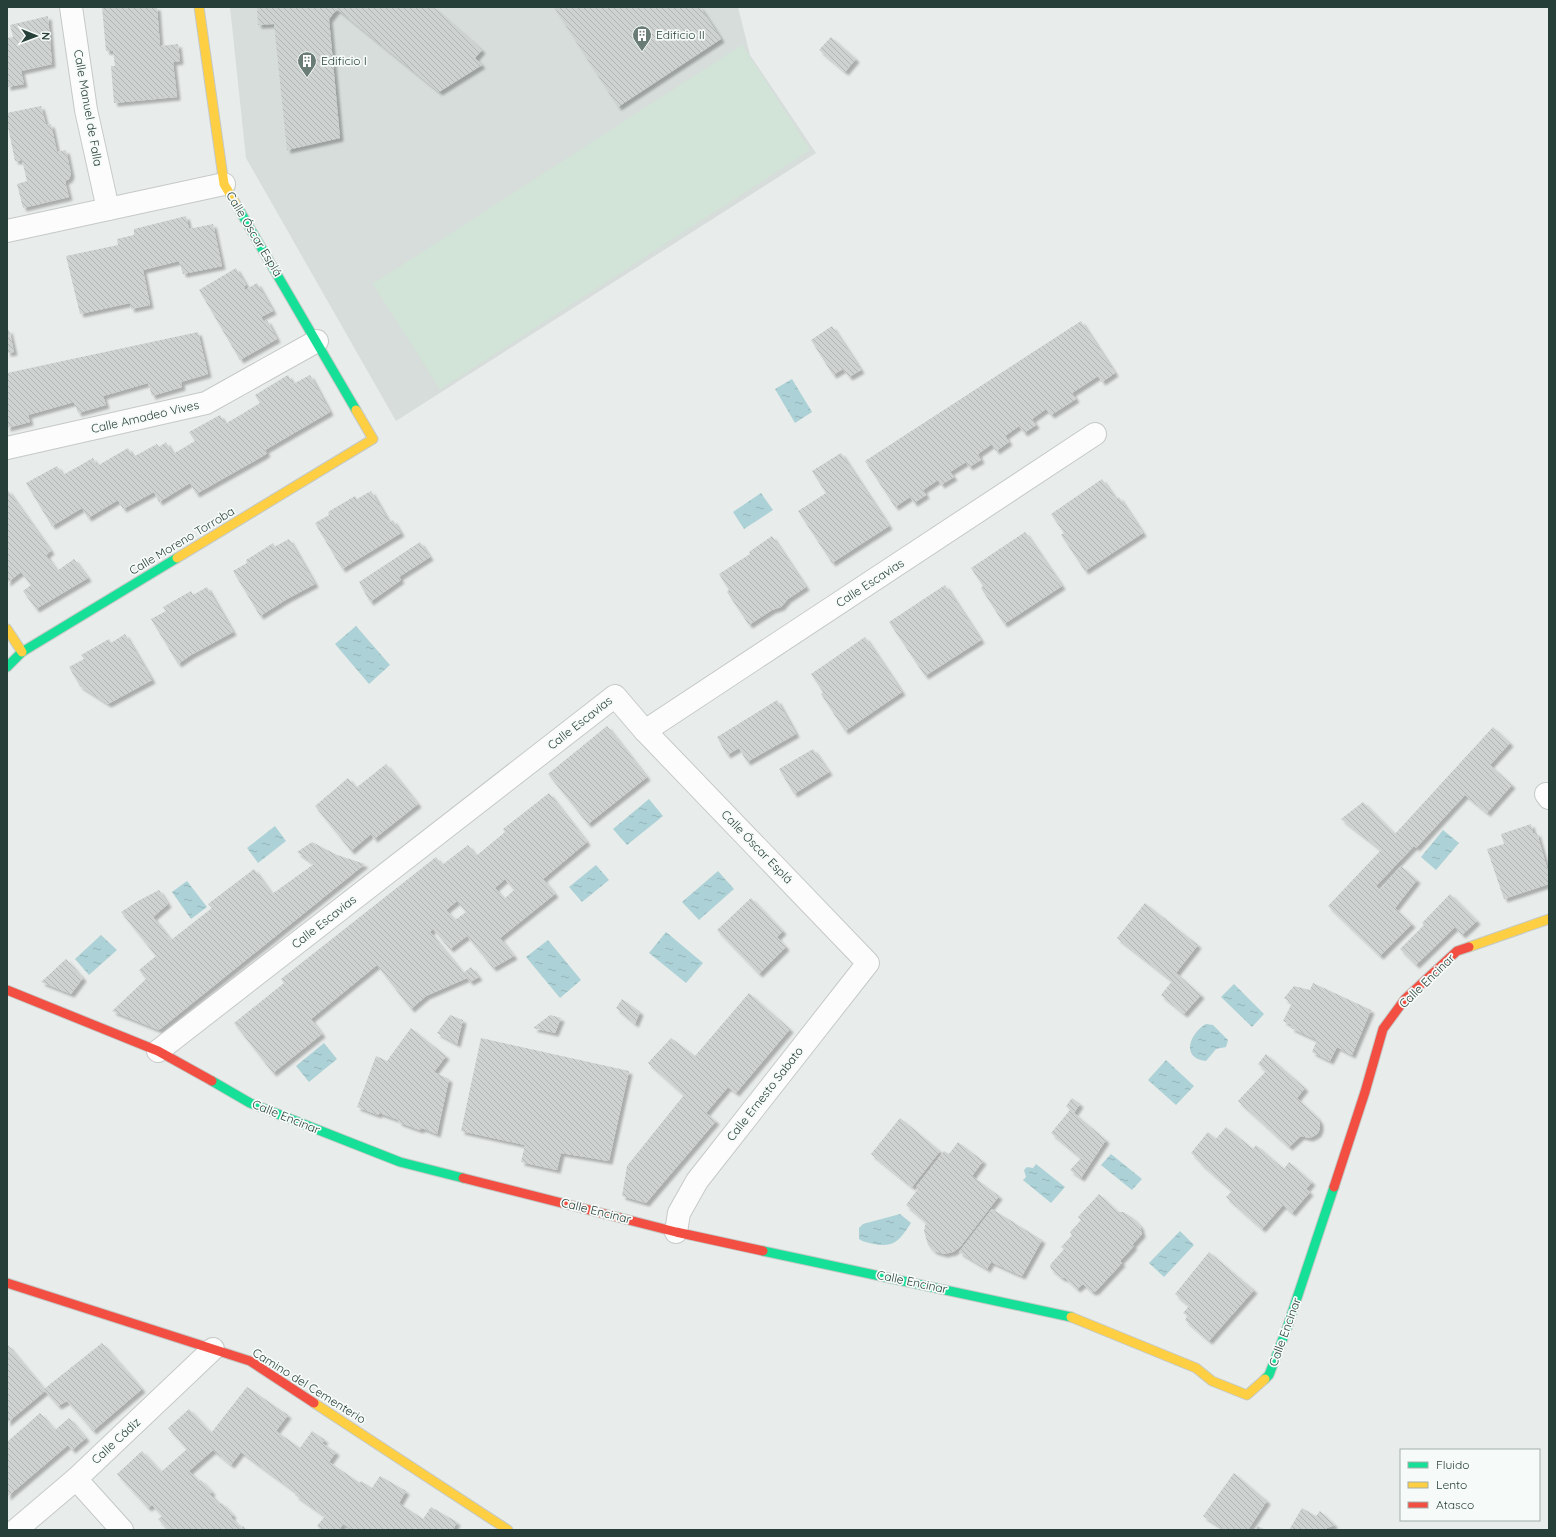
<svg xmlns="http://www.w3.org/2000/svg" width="1556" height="1537" font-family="Quicksand,sans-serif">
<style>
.built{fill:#d6ddda}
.pitch{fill:#d2e4d7}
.water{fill:url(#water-ripples)}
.building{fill:url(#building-back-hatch);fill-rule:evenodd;filter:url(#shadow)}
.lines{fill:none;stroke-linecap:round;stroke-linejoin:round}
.street-casing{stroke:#c5c9c7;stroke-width:24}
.fast-casing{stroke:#c4c9c7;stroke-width:11}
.slow-casing{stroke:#c4c9c7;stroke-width:11}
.jam-casing{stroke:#c4c9c7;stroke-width:11}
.street{stroke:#fcfcfc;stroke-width:22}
.fast{stroke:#16e098;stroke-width:9}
.slow{stroke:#ffcf43;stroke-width:9}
.jam{stroke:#f24e42;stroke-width:9}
.labels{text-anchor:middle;stroke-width:3.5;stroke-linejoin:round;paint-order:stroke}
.poi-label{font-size:12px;fill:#263f38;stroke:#f6faf8;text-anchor:start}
.street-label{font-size:12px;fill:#263f38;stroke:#f6faf8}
</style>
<defs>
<pattern id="water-ripples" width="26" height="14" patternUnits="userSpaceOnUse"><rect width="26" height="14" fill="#acd1d6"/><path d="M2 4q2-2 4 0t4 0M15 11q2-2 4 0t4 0" fill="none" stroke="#94b4b8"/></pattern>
<pattern id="building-back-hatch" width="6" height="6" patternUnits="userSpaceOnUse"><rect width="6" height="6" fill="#ced3d1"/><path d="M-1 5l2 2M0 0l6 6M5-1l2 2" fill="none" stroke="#b1b6b4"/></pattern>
<filter id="shadow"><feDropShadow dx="3.5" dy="3.5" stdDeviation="1" flood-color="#0004"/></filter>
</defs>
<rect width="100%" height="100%" fill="#e8ecea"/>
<polygon class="built" points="230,7 738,7 750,55 816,153 396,421 246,158"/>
<polygon class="pitch" points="742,45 810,150 440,389 373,284"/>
<g class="water">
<polygon points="792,379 812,412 795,423 775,389"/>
<polygon points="761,493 773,510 744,529 733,512"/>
<polygon points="356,626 390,665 369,684 335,644"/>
<polygon points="649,799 663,816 627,845 613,829"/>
<polygon points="275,826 286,841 258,863 247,848"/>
<polygon points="1443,830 1459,843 1436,870 1421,857"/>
<polygon points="596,865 609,880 582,902 569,887"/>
<polygon points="718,871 734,889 699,920 682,902"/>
<polygon points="187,881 207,907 191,919 172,892"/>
<polygon points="666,932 703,963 686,983 649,953"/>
<polygon points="101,935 117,950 89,975 75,959"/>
<polygon points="548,940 581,980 560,998 526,957"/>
<polygon points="1234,984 1264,1014 1252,1027 1221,997"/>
<path d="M1206,1024L1213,1025L1228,1040L1226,1047L1216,1049L1206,1061C1180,1058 1190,1033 1206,1024Z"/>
<polygon points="324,1043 337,1059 309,1082 296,1066"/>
<polygon points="1166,1060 1194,1086 1176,1105 1148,1080"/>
<polygon points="1111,1154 1142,1179 1132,1190 1101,1165"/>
<polygon points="1036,1164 1065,1187 1051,1203 1023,1180 1026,1177 1024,1170 1027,1167 1033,1168"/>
<path d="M900,1214L911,1223C900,1239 896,1248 874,1244C869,1243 863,1242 859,1239V1228L863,1224Z"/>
<polygon points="1180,1231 1194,1245 1164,1277 1149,1263"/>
</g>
<g class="building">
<polygon points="102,7 157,7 160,46 178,44 180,61 173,62 177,97 114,103 111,66 115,66 113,51 106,51"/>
<polygon points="257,7 433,7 482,50 475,58 482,65 439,92 337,9 329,19 340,138 287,150 274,24 258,25"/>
<polygon points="554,7 700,7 721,39 618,107"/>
<polygon points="48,16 52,64 21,71 24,84 7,87 7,38 13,37 10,25"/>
<polygon points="831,37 856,59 845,72 819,50"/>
<polygon points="41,106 46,125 51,124 57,152 66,150 71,174 69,179 65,181 69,197 23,208 17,184 27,181 22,160 15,161 7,122 7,113"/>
<polygon points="186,216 189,229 213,224 222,266 183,274 179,261 143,270 150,305 131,309 130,303 80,314 66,256 118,245 117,239 134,235 134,229"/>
<polygon points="236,268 246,285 244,287 245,290 257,283 273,311 261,317 264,322 267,320 277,339 240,360 199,290"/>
<polygon points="1081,321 1115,373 1102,382 1098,376 1072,393 1076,399 1051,415 1046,409 1032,419 1036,425 1024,433 1019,426 1005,436 1009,442 996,451 992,444 978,454 981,460 969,467 966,462 950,472 954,477 941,485 938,480 923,490 926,495 914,503 910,497 895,507 865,461"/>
<polygon points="832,326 861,370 849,377 843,369 833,375 811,340"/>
<polygon points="7,330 9,330 14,352 7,353"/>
<polygon points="198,332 208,374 181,382 182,387 152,396 148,383 103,396 106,405 78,413 74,402 28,415 30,422 7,428 7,373"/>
<polygon points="288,375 293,384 310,375 330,412 265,450 267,453 263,456 196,494 190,483 159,502 154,492 123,509 118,500 88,518 82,508 52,526 26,483 57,466 63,475 93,458 97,466 128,448 133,457 157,444 159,447 166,442 173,454 195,441 189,432 220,415 225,424 242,414 260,403 255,395"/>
<polygon points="841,453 889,526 832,563 798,511 826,493 812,471"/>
<polygon points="1102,479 1116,499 1119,497 1143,533 1085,571 1061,535 1064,533 1051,514"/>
<polygon points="7,489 51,551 46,555 57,571 74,559 88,578 36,609 23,591 31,585 21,572 7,583"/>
<polygon points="371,491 389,522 393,520 401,533 342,569 315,523 329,515 328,512 355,496 357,499"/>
<polygon points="1025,532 1062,586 1004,624 981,588 983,586 971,568"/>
<polygon points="772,536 806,587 788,599 781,607 772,610 749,625 727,592 729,590 719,574 750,554 749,552"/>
<polygon points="289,539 315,584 287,599 260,616 233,571 247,563 246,560 259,552 273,543 275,547 276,546"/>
<polygon points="420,542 430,557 399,577 401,580 370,602 359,582"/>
<polygon points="945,585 981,640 925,676 889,622"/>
<polygon points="207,587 233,632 191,655 178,664 151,619 166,611 163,607 191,591 193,595"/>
<polygon points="125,634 152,680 108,704 80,686 69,667 84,659 81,655 109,639 111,643"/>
<polygon points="865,637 902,692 845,731 821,694 823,692 811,674"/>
<polygon points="777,700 796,734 747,762 739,748 727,755 717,737"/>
<polygon points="607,726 647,777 588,824 548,774"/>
<polygon points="1493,727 1510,743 1490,765 1512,785 1487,813 1465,795 1416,848 1414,846 1376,886 1380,890 1401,866 1417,880 1395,908 1412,924 1380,956 1328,906 1381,850 1341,819 1363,802 1395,834"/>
<polygon points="813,749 829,772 794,794 779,769"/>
<polygon points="386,764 418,804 374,839 371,834 351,851 315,806 348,778 356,788"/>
<path d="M549,793L587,842L543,879L555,894L500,938L514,956L493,968L467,936L450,949L433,929L430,932L463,973L471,967L479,977L470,982L467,978L426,996L411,1009L377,965L311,1019L322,1034L273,1073L234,1023L284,983L281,979L436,857L442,865L468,845L476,856L505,832L503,829ZM505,879L514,890L504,899L495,888ZM457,901L466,912L455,920L446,910Z"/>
<polygon points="1531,824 1533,833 1537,833 1549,875 1549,884 1504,899 1487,849 1504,844 1501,834"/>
<polygon points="312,842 337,855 365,864 159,1030 112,1011 146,979 139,970 156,956 121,912 138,901 159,890 168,904 153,917 171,940 212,908 208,904 254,869 272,894 314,864 297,852"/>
<polygon points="1450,894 1477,921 1462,935 1455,927 1416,965 1400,949 1424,925 1422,923"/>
<polygon points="751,898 783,931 777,937 786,947 759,974 717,930"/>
<polygon points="1145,903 1198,945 1176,973 1201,995 1184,1014 1161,995 1172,981 1117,938"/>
<polygon points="66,959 83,978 71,994 41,982"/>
<polygon points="1313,983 1371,1010 1352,1055 1337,1047 1330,1061 1312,1052 1317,1040 1291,1028 1292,1025 1283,1021 1292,1003 1284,998 1294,986 1310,990"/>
<polygon points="749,993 790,1029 736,1093 728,1087 706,1113 716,1121 646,1203 622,1196 627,1166 684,1095 648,1063 671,1038 695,1056"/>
<polygon points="622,999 640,1012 635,1024 616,1008"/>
<polygon points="450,1015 463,1020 457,1044 437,1033"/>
<polygon points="550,1015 561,1018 555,1033 533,1028"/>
<polygon points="411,1028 446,1056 434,1072 449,1079 437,1134 422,1128 420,1130 398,1122 399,1120 379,1113 378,1115 357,1107 376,1056 387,1061"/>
<polygon points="481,1038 629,1071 609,1161 561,1153 557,1170 521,1162 525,1145 461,1131"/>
<polygon points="1266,1054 1305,1088 1297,1098 1317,1117 1320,1122 1320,1128 1318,1133 1314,1136 1309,1138 1301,1136 1289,1147 1238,1101 1266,1071 1258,1064"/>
<polygon points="1072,1098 1080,1104 1074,1113 1106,1140 1081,1178 1070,1170 1081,1158 1051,1133 1070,1110 1066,1106"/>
<polygon points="900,1118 940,1151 912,1187 871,1154"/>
<polygon points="1226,1127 1253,1149 1256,1145 1284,1169 1289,1162 1312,1182 1306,1189 1310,1192 1292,1213 1283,1205 1262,1229 1226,1197 1232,1191 1198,1161 1199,1160 1191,1153 1208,1132 1216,1139"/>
<polygon points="958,1142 983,1161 972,1176 999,1196 960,1247 953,1252 944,1254 934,1251 928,1245 924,1231 926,1222 906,1205 918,1189 916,1187 944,1151 949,1154"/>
<polygon points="1099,1194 1118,1212 1123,1212 1133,1218 1140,1226 1142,1234 1132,1245 1134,1246 1120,1261 1122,1263 1096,1291 1092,1292 1083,1284 1077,1289 1065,1278 1062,1278 1051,1269 1050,1265 1064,1249 1061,1247 1072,1235 1070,1232 1081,1220 1078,1217"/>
<polygon points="992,1209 1042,1240 1022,1276 991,1262 987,1269 959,1252"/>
<polygon points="1209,1252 1254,1290 1209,1341 1185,1320 1188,1316 1183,1313 1189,1306 1175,1294"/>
<polygon points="102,1343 142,1389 93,1431 67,1401 58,1406 45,1391 7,1423 7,1344 44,1389"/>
<polygon points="247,1387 288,1415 276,1431 300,1448 312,1431 325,1440 322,1443 336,1452 329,1462 360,1483 361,1481 372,1488 380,1476 406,1491 399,1503 423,1519 431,1507 457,1522 453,1530 354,1530 343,1524 339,1530 321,1530 317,1526 325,1516 295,1495 297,1493 241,1452 231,1465 213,1450 189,1471 199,1481 201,1480 212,1492 210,1494 220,1504 222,1503 233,1515 231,1517 241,1528 243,1526 246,1530 175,1530 173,1528 168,1530 158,1519 162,1516 152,1505 148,1508 117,1474 142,1451 161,1472 187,1449 168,1428 189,1409 211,1433"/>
<polygon points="40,1413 55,1430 69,1418 86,1438 72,1450 68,1445 7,1497 7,1442"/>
<polygon points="1234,1473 1267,1501 1248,1530 1225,1530 1203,1516"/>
<polygon points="1302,1508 1316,1516 1320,1511 1335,1525 1327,1528 1325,1530 1289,1530"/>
<polygon points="1258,1526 1265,1530 1255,1530"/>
</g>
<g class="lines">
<defs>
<g id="street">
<polyline points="71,7 86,110 108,209"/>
<polyline points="7,231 224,184"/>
<polyline points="7,448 206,403 317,341"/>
<polyline points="645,731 1095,434"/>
<polyline points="1546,794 1549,798"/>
<polyline points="158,1051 615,696 645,731 868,963 697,1181 679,1213 676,1232"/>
<polyline points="76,1479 122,1530"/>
<polyline points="16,1530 76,1479 213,1349"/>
</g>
<g id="fast">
<polyline points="237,206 356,410"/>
<polyline points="7,667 22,652 177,558"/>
<polyline points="212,1081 250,1103 400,1162 463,1178"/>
<polyline points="763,1251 1071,1317"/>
<polyline points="1265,1379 1269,1375 1287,1328 1334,1187"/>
</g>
<g id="slow">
<polyline points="199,7 224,184 237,206"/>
<polyline points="177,558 373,439 356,410"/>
<polyline points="7,629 22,652"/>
<polyline points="1469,947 1549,919"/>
<polyline points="1071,1317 1196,1368 1212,1381 1247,1395 1265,1379"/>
<polyline points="314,1403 508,1530"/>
</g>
<g id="jam">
<polyline points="7,990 158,1051 212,1081"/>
<polyline points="463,1178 676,1232 763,1251"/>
<polyline points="1334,1187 1365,1092 1383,1029 1405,999 1457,951 1469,947"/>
<polyline points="7,1283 250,1361 314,1403"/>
</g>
</defs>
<use href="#street" class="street-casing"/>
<use href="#fast" class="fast-casing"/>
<use href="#slow" class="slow-casing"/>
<use href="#jam" class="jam-casing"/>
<use href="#street" class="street"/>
<use href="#fast" class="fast"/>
<use href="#slow" class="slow"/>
<use href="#jam" class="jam"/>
</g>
<defs>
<symbol id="building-pin" viewBox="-11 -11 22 30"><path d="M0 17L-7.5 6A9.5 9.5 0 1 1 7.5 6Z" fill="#6a7c76" stroke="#f6faf8"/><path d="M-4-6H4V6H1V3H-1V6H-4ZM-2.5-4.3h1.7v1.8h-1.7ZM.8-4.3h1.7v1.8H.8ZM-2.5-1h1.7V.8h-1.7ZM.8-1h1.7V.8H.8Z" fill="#fff"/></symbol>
</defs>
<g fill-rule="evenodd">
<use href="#building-pin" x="631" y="24" width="22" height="30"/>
<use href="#building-pin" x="296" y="50" width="22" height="30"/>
</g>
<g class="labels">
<g class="poi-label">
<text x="656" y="39">Edificio II</text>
<text x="321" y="65">Edificio I</text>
</g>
<g class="street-label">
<text transform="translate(88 108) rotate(80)" y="4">Calle Manuel de Falla</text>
<text transform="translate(254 234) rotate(59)" y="4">Calle Óscar Esplá</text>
<text transform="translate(145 417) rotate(-13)" y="4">Calle Amadeo Vives</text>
<text transform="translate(182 541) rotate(-31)" y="4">Calle Moreno Torroba</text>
<text transform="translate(870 583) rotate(-33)" y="4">Calle Escavias</text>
<text transform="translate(580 723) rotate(-38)" y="4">Calle Escavias</text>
<text transform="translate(757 847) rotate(46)" y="4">Calle Óscar Esplá</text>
<text transform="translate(324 922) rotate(-38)" y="4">Calle Escavias</text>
<text transform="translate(1427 981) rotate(-44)" y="4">Calle Encinar</text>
<text transform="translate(765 1094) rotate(-52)" y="4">Calle Ernesto Sabato</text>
<text transform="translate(286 1117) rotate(22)" y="4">Calle Encinar</text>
<text transform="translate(596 1211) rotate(14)" y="4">Calle Encinar</text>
<text transform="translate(912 1282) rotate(12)" y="4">Calle Encinar</text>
<text transform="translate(1285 1332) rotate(-70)" y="4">Calle Encinar</text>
<text transform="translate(309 1386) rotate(32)" y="4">Camino del Cementerio</text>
<text transform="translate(116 1441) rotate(-43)" y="4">Calle Cádiz</text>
</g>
</g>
<rect width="1556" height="1537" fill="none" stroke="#263f38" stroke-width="16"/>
<rect x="1400" y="1449" width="140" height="72" fill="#f6faf8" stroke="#a3afab"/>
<rect x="1408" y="1462" width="20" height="6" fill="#16e098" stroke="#a3afab"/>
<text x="1436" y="1469" font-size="12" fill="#263f38">Fluido</text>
<rect x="1408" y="1482" width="20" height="6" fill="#ffcf43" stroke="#a3afab"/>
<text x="1436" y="1489" font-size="12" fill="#263f38">Lento</text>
<rect x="1408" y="1502" width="20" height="6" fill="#f24e42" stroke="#a3afab"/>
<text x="1436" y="1509" font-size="12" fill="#263f38">Atasco</text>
<g transform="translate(36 36) rotate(91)" stroke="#f6faf8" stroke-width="3" paint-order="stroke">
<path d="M0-3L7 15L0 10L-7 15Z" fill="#263f38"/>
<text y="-6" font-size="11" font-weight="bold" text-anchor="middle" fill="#263f38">N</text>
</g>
</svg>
